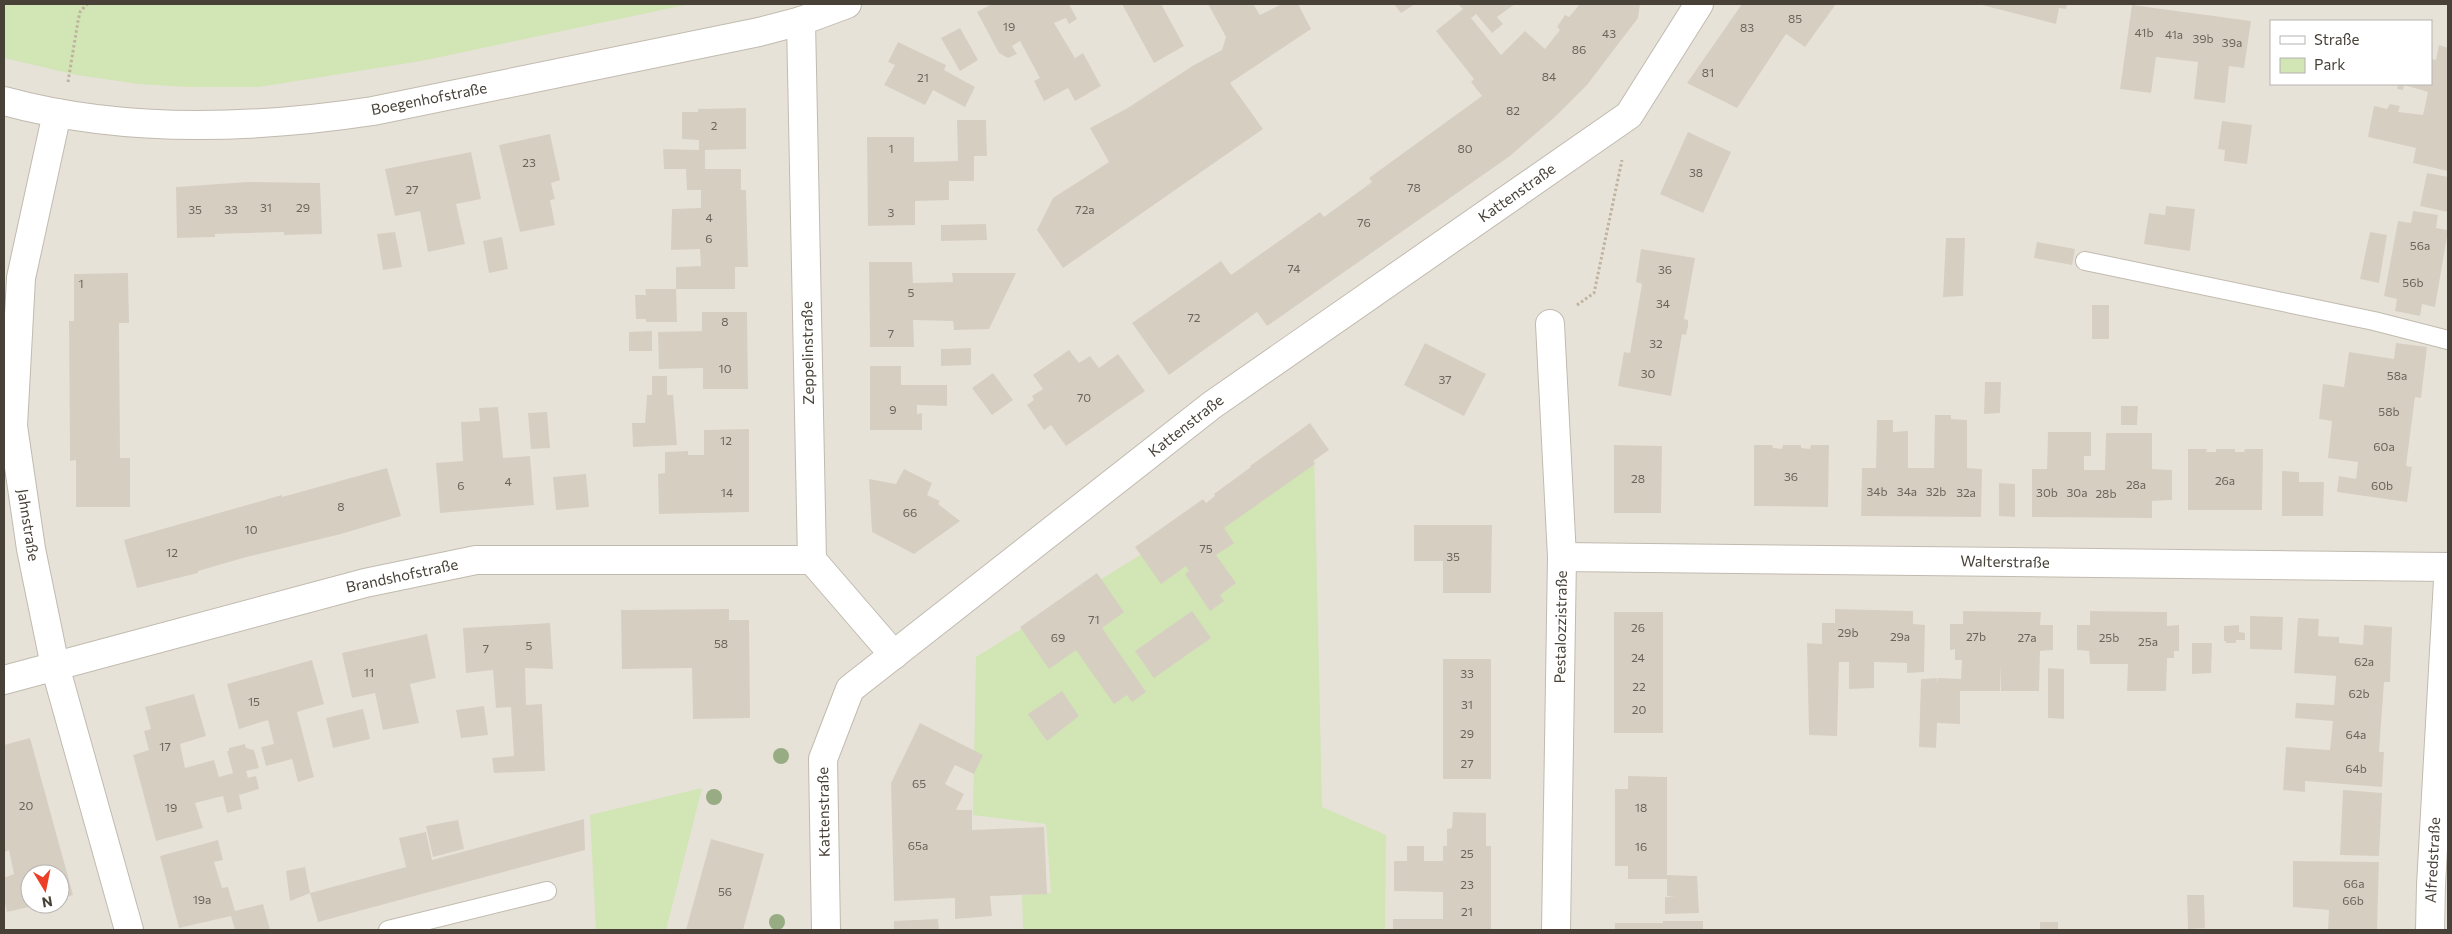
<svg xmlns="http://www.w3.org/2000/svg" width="2452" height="934" font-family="Commissioner,sans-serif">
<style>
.residential{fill:#e7e2d8;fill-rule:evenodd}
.green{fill:#d1e5b5}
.building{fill:#d7cec2}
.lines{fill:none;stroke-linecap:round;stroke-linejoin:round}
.lane-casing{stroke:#c1baaf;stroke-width:20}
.street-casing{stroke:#c1baaf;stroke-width:30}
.path{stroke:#bfb39f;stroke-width:3;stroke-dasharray:2.5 2.5;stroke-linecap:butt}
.lane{stroke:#fff;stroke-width:18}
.street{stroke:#fff;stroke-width:28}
.tree{fill:#97ac83}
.labels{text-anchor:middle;stroke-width:4;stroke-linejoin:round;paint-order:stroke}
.number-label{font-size:12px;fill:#6b645a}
.street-label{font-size:15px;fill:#474138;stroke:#fff}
</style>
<rect width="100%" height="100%" fill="#f3f0e9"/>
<path class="residential" d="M4,4H2448V930H4ZM2271,21H2431V84H2271ZM30,874H60V904H30Z"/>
<g class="green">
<polygon points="4,4 690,4 421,61 259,87 187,87 139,84 77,75 4,58"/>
<polygon points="1314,447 1322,807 1386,835 1385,930 1023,930 1022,895 1051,893 1046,824 973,815 976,657"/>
<polygon points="702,788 666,930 596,930 590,815"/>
</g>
<g class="building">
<polygon points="992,4 1069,4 1077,19 1069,24 1066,18 1054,23 1075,58 1083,53 1101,86 1075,101 1068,88 1044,101 1034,81 1040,78 1020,41 1012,46 1017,54 1008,58 999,53 977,12"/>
<polygon points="1122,4 1161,4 1184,46 1154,63"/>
<polygon points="1208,4 1253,4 1260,15 1282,4 1298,4 1311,29 1230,83 1263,129 1063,268 1037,230 1053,198 1109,162 1090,128 1126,109 1194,65 1222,50 1226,37"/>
<polygon points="1394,4 1415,4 1401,13"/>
<polygon points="1458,4 1515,4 1497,17 1503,24 1492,33 1476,14 1471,18 1501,55 1525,31 1545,49 1560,30 1557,27 1565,15 1569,17 1580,4 1640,4 1638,18 1587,85 1556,116 1510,156 1267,326 1257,312 1169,375 1132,323 1221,261 1231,275 1320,212 1324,217 1372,182 1369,178 1482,96 1471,82 1474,79 1436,31 1463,9"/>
<polygon points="1742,4 1836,4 1805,47 1786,34 1737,108 1687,83"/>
<polygon points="1978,4 2067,4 2066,9 2059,8 2056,24"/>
<polygon points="2132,5 2251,21 2244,68 2229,66 2225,103 2194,99 2198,62 2156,57 2151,93 2120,89"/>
<polygon points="960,28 978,60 960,71 941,38"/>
<polygon points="898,42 946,65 944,70 975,87 965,107 933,90 925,105 884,85 895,65 888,62"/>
<polygon points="2439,45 2448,48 2448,171 2413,163 2416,148 2368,137 2374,106 2387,109 2390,104 2400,106 2398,112 2423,115 2428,92 2404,85 2403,90 2397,89 2398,84 2431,84 2431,59 2436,60"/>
<polygon points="746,108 746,149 705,150 705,169 741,169 741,190 746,190 748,267 735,267 735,289 676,289 676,267 701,266 700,249 671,250 672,209 701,208 701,190 687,190 686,169 664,169 663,149 699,150 699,140 682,139 682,112 698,112 698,109"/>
<polygon points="957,120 986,120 987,156 974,156 974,181 949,181 949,200 915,201 915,225 868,226 867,137 914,137 914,162 958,161"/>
<polygon points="2222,121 2252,125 2247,164 2224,161 2225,150 2218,149"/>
<polygon points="1688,132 1731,152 1703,213 1660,194"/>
<polygon points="550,134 560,180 551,183 555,199 550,200 555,225 520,232 499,145"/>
<polygon points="471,152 481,199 456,204 465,244 428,252 420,211 395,216 385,169"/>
<polygon points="2427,173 2448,177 2448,212 2420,206"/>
<polygon points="248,182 320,183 322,234 284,235 284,232 215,234 215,237 177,238 176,187"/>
<polygon points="2166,206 2195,209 2190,251 2144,244 2149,213 2165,215"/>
<polygon points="2413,211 2438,215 2436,228 2448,230 2435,307 2422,304 2420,316 2395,311 2397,299 2384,296 2398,221 2411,223"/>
<polygon points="986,224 987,240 941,241 941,225"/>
<polygon points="395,232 402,267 383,270 377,234"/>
<polygon points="2370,232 2387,235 2379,283 2360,279"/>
<polygon points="502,237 508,269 489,273 483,241"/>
<polygon points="1946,238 1965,238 1963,296 1943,297"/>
<polygon points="2037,242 2075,249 2072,265 2034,258"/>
<polygon points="1641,249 1695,258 1684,319 1688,320 1688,326 1686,335 1682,334 1671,396 1618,386 1624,352 1630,353 1642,284 1636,282"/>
<polygon points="869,262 912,262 913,283 953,282 952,273 1016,273 989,329 954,330 953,321 913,320 914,347 870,347"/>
<polygon points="128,273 129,323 119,323 120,458 130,458 130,507 76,507 76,460 70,461 69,321 74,321 74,274"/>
<polygon points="645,289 676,289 677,322 646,322 646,319 636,319 635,295 646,295"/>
<rect x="2092" y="305" width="17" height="34"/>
<polygon points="702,312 747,312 748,389 703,389 703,368 659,369 658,332 702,331"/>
<polygon points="652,331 652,351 629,351 629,332"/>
<polygon points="1425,343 1486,374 1464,416 1404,385"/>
<polygon points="2396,343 2427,347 2421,398 2415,397 2406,466 2412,467 2407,502 2337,492 2339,476 2356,479 2358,462 2328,458 2332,421 2319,419 2323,384 2344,387 2349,352 2394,359"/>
<polygon points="971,348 971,365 941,366 941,349"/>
<polygon points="1069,350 1079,363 1090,356 1099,368 1118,354 1145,391 1066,446 1051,425 1044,430 1027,405 1034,400 1032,396 1043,389 1033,375"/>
<polygon points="870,366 901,366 901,385 947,385 947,406 917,405 917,414 922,413 922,430 870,430"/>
<polygon points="993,373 1013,400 992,415 972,388"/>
<polygon points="652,376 667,376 667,395 673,395 677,445 633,447 632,423 645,423 647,395 652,395"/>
<polygon points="1985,382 2001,382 2000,413 1984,414"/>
<polygon points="2121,406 2138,406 2137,425 2121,425"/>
<polygon points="498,407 503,458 530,456 534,505 440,513 436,463 463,461 461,422 480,421 479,408"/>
<polygon points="547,412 550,448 531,449 528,413"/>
<polygon points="1935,415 1951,415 1951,419 1967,420 1967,468 1982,469 1981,517 1861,516 1862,468 1876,468 1877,420 1893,420 1893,432 1908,431 1908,468 1934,468"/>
<polygon points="1310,423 1329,450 1313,461 1315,464 1224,528 1234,543 1216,555 1236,583 1220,595 1224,601 1210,611 1185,574 1189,571 1186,566 1161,584 1135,547 1203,499 1206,503 1215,496 1214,494 1251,467 1250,466"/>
<polygon points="749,429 749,512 659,514 658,474 665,473 665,452 688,451 688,455 704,455 704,430"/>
<polygon points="2048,432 2091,432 2091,456 2084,456 2084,470 2105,470 2106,433 2152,433 2152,469 2172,470 2172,500 2152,501 2152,518 2032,517 2032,469 2047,469"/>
<polygon points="1614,445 1662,446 1661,513 1614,513"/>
<polygon points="1754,445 1772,445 1773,448 1782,449 1783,445 1801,445 1801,448 1810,449 1811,445 1829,445 1828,507 1754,506"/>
<polygon points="2188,449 2207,449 2206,452 2216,452 2216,449 2235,449 2235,452 2244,452 2245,449 2263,449 2262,510 2188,510"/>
<polygon points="387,468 401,516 341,534 243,558 198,571 198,573 137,588 124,540 282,495 282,497"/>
<polygon points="904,469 932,483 927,495 940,501 938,504 960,521 914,554 872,532 869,479 896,484"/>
<polygon points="2282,471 2299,472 2299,482 2324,482 2323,516 2282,516"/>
<polygon points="586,474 589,507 556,510 553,477"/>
<polygon points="1999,483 2015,484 2015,517 1999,516"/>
<polygon points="1414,525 1492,525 1491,593 1443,593 1443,561 1414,561"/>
<polygon points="1097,573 1124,612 1102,628 1146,692 1132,702 1127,695 1114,704 1076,650 1049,669 1020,627"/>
<polygon points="729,609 729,620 749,620 750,718 693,719 692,668 622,669 621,610"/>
<polygon points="1835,609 1913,611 1913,624 1925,625 1924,672 1907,673 1907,663 1874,662 1874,688 1849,689 1849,662 1839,662 1837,736 1809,735 1807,643 1822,644 1822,623 1835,623"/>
<polygon points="1192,611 1211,638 1154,678 1135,651"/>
<polygon points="1963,611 2041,612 2040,625 2053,625 2053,650 2040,651 2039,691 2001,691 2001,664 2000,691 1960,691 1960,724 1937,723 1936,748 1919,747 1921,679 1937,678 1938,684 1938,678 1961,679 1962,660 1955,660 1955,649 1950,650 1950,624 1963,624"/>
<polygon points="2090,611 2167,612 2167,626 2179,625 2179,651 2174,651 2174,658 2167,658 2166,691 2127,691 2128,664 2090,664 2089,651 2077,650 2077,625 2090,625"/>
<rect x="1614" y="612" width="49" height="121"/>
<polygon points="2250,616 2283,617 2282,650 2250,649"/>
<polygon points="2298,618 2319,619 2318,636 2339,637 2339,643 2363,645 2364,625 2392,627 2390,682 2384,682 2379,752 2384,752 2382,787 2305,781 2305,792 2283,790 2286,747 2330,750 2333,721 2295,718 2296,703 2334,705 2336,676 2294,673"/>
<polygon points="550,623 553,669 525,668 526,705 542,704 545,771 494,773 492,758 514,756 511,707 496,708 493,670 466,673 463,628"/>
<polygon points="2239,625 2239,632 2245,633 2245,640 2236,640 2236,643 2226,643 2226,641 2224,641 2224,626"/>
<polygon points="427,634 436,678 410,684 419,723 383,730 375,693 352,698 342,653"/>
<polygon points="2192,643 2212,643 2211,673 2192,674"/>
<rect x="1443" y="659" width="48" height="120"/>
<polygon points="312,660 324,704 297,712 314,777 298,782 292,759 266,766 261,747 274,744 268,720 239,729 227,684"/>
<polygon points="2048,668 2064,669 2064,719 2048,718"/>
<polygon points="1062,691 1079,716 1047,741 1028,714"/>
<polygon points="194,694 206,736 180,744 185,768 214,760 219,777 233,773 227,751 229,751 229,748 245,744 246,748 254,750 259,768 246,771 248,778 256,776 259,789 239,795 242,809 227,813 223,796 195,803 203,828 156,841 133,755 149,750 144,731 151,729 145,707"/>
<polygon points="484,706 488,735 461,738 456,710"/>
<polygon points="363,709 370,739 333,748 326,718"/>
<polygon points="920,723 983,755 974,774 955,765 945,784 964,794 956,810 972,810 972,830 1044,827 1047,894 990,896 992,916 955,919 955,898 894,901 891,783"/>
<polygon points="30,738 73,895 60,899 60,874 30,874 30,904 37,905 7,912 4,898 4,878 14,874 9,850 4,852 4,745"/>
<polygon points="1628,776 1667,777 1667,875 1697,876 1699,913 1665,914 1665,897 1675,897 1667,896 1667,879 1628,879 1628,866 1615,866 1615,789 1628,789"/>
<polygon points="2343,790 2382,793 2379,856 2340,855"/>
<polygon points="1453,812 1486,813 1486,846 1491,846 1491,930 1393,930 1393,919 1443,919 1443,892 1394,891 1394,861 1407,861 1407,846 1424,846 1424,861 1443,861 1443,846 1447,846 1447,829 1452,828"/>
<polygon points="584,819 585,850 318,922 310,893 290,901 286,871 305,867 310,893 406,867 399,838 426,832 432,860"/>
<polygon points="458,820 464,849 433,857 426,826"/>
<polygon points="711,839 764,854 743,930 686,930"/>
<polygon points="218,840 223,860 214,862 222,888 228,887 235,911 263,904 270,930 235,930 231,916 179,928 160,856"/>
<polygon points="2293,861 2379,862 2377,930 2328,930 2329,910 2293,907"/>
<polygon points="2187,895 2204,895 2205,928 2188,929"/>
<polygon points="938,919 939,930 894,930 894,921"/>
<polygon points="1663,921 1703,921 1703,930 1615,930 1615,923 1663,923"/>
<rect x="2040" y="922" width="18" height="8"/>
</g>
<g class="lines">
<defs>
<g id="lane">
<polyline points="2085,261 2374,321 2448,340"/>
<polyline points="388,930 547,891"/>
</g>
<g id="street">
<polyline points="801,21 812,560 894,655"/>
<path d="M4,101C121,133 254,129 373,111L759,32L801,21L847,4"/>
<polyline points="57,113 21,278 13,426 31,549 55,666 129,930"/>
<polyline points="1550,324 1562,557 1556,930"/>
<polyline points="1562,557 2448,567"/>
<polyline points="4,680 365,583 476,560 812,560"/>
<polyline points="826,930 823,759 850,689 1212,405 1629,115 1699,4"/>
<polyline points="2430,930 2431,885 2448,580"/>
</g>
</defs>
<use href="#lane" class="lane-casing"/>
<use href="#street" class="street-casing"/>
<g class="path">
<polyline points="68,82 78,21 80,12 87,4"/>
<polyline points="1577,305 1594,293 1622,160"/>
</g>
<use href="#lane" class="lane"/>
<use href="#street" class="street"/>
</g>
<g class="tree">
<circle cx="781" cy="756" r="8"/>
<circle cx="714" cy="797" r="8"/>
<circle cx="777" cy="922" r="8"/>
</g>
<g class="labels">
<g class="number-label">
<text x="1795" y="23">85</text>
<text x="1009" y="31">19</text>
<text x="1747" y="32">83</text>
<text x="2144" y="37">41b</text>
<text x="1609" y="38">43</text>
<text x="2174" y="39">41a</text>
<text x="2203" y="43">39b</text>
<text x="2232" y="47">39a</text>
<text x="1579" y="54">86</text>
<text x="1708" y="77">81</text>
<text x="1549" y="81">84</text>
<text x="923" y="82">21</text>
<text x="1513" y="115">82</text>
<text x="714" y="130">2</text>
<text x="891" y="153">1</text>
<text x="1465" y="153">80</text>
<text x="529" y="167">23</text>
<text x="1696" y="177">38</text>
<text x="1414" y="192">78</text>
<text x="412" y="194">27</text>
<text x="266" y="212">31</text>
<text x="303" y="212">29</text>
<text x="195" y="214">35</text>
<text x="231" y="214">33</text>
<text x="1085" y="214">72a</text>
<text x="891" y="217">3</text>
<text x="709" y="222">4</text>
<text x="1364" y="227">76</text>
<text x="709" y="243">6</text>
<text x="2420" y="250">56a</text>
<text x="1294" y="273">74</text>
<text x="1665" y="274">36</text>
<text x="2413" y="287">56b</text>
<text x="81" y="288">1</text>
<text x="911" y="297">5</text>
<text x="1663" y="308">34</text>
<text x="1194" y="322">72</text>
<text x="725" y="326">8</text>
<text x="891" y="338">7</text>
<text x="1656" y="348">32</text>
<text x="725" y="373">10</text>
<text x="1648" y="378">30</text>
<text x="2397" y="380">58a</text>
<text x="1445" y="384">37</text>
<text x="1084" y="402">70</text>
<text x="893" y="414">9</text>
<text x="2389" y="416">58b</text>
<text x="726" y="445">12</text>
<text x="2384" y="451">60a</text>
<text x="1791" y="481">36</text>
<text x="1638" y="483">28</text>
<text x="2225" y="485">26a</text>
<text x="508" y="486">4</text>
<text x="2136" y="489">28a</text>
<text x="461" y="490">6</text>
<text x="2382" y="490">60b</text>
<text x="1877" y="496">34b</text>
<text x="1907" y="496">34a</text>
<text x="1936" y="496">32b</text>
<text x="727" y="497">14</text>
<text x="1966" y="497">32a</text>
<text x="2047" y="497">30b</text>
<text x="2077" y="497">30a</text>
<text x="2106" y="498">28b</text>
<text x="341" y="511">8</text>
<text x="910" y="517">66</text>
<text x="251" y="534">10</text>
<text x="1206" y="553">75</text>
<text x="172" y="557">12</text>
<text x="1453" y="561">35</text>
<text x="1094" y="624">71</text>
<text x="1638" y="632">26</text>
<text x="1848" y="637">29b</text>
<text x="1900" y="641">29a</text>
<text x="1976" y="641">27b</text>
<text x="1058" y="642">69</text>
<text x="2027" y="642">27a</text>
<text x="2109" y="642">25b</text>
<text x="2148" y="646">25a</text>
<text x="721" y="648">58</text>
<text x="529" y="650">5</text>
<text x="486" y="653">7</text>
<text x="1638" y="662">24</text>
<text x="2364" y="666">62a</text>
<text x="369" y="677">11</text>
<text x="1467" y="678">33</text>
<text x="1639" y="691">22</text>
<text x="2359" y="698">62b</text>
<text x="254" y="706">15</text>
<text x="1467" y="709">31</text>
<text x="1639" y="714">20</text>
<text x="1467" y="738">29</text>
<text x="2356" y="739">64a</text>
<text x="165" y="751">17</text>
<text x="1467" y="768">27</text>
<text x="2356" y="773">64b</text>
<text x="919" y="788">65</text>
<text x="26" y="810">20</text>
<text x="171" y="812">19</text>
<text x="1641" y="812">18</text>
<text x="918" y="850">65a</text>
<text x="1641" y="851">16</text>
<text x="1467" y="858">25</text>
<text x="2354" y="888">66a</text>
<text x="1467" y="889">23</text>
<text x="725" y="896">56</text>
<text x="202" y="904">19a</text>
<text x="2353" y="905">66b</text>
<text x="1467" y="916">21</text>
</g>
<g class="street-label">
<text transform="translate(429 99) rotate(-11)" y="5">Boegenhofstraße</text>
<text transform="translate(1517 193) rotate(-35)" y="5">Kattenstraße</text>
<text transform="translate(808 353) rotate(-91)" y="5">Zeppelinstraße</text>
<text transform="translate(1186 426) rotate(-38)" y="5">Kattenstraße</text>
<text transform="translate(28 525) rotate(81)" y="5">Jahnstraße</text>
<text transform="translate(2005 562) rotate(1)" y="5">Walterstraße</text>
<text transform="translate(402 576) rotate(-12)" y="5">Brandshofstraße</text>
<text transform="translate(1561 627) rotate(-89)" y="5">Pestalozzistraße</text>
<text transform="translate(824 812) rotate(-91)" y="5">Kattenstraße</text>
<text transform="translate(2433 860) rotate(-87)" y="5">Alfredstraße</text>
</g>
</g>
<rect width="2452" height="934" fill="none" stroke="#474138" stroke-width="10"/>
<rect x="2270" y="20" width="162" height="65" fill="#ffffff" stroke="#b5b3af"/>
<rect x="2280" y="36" width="25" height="8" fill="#ffffff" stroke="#b5b3af"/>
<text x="2314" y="45" font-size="15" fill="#474138">Straße</text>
<rect x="2280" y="58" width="25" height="15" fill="#d1e5b5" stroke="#b5b3af"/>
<text x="2314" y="70" font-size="15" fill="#474138">Park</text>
<g transform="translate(45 889) rotate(170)"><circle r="24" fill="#ffffff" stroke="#b5b3af"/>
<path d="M0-4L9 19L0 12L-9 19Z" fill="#eb3f28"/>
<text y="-8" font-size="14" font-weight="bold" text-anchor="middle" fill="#474138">N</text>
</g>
</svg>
